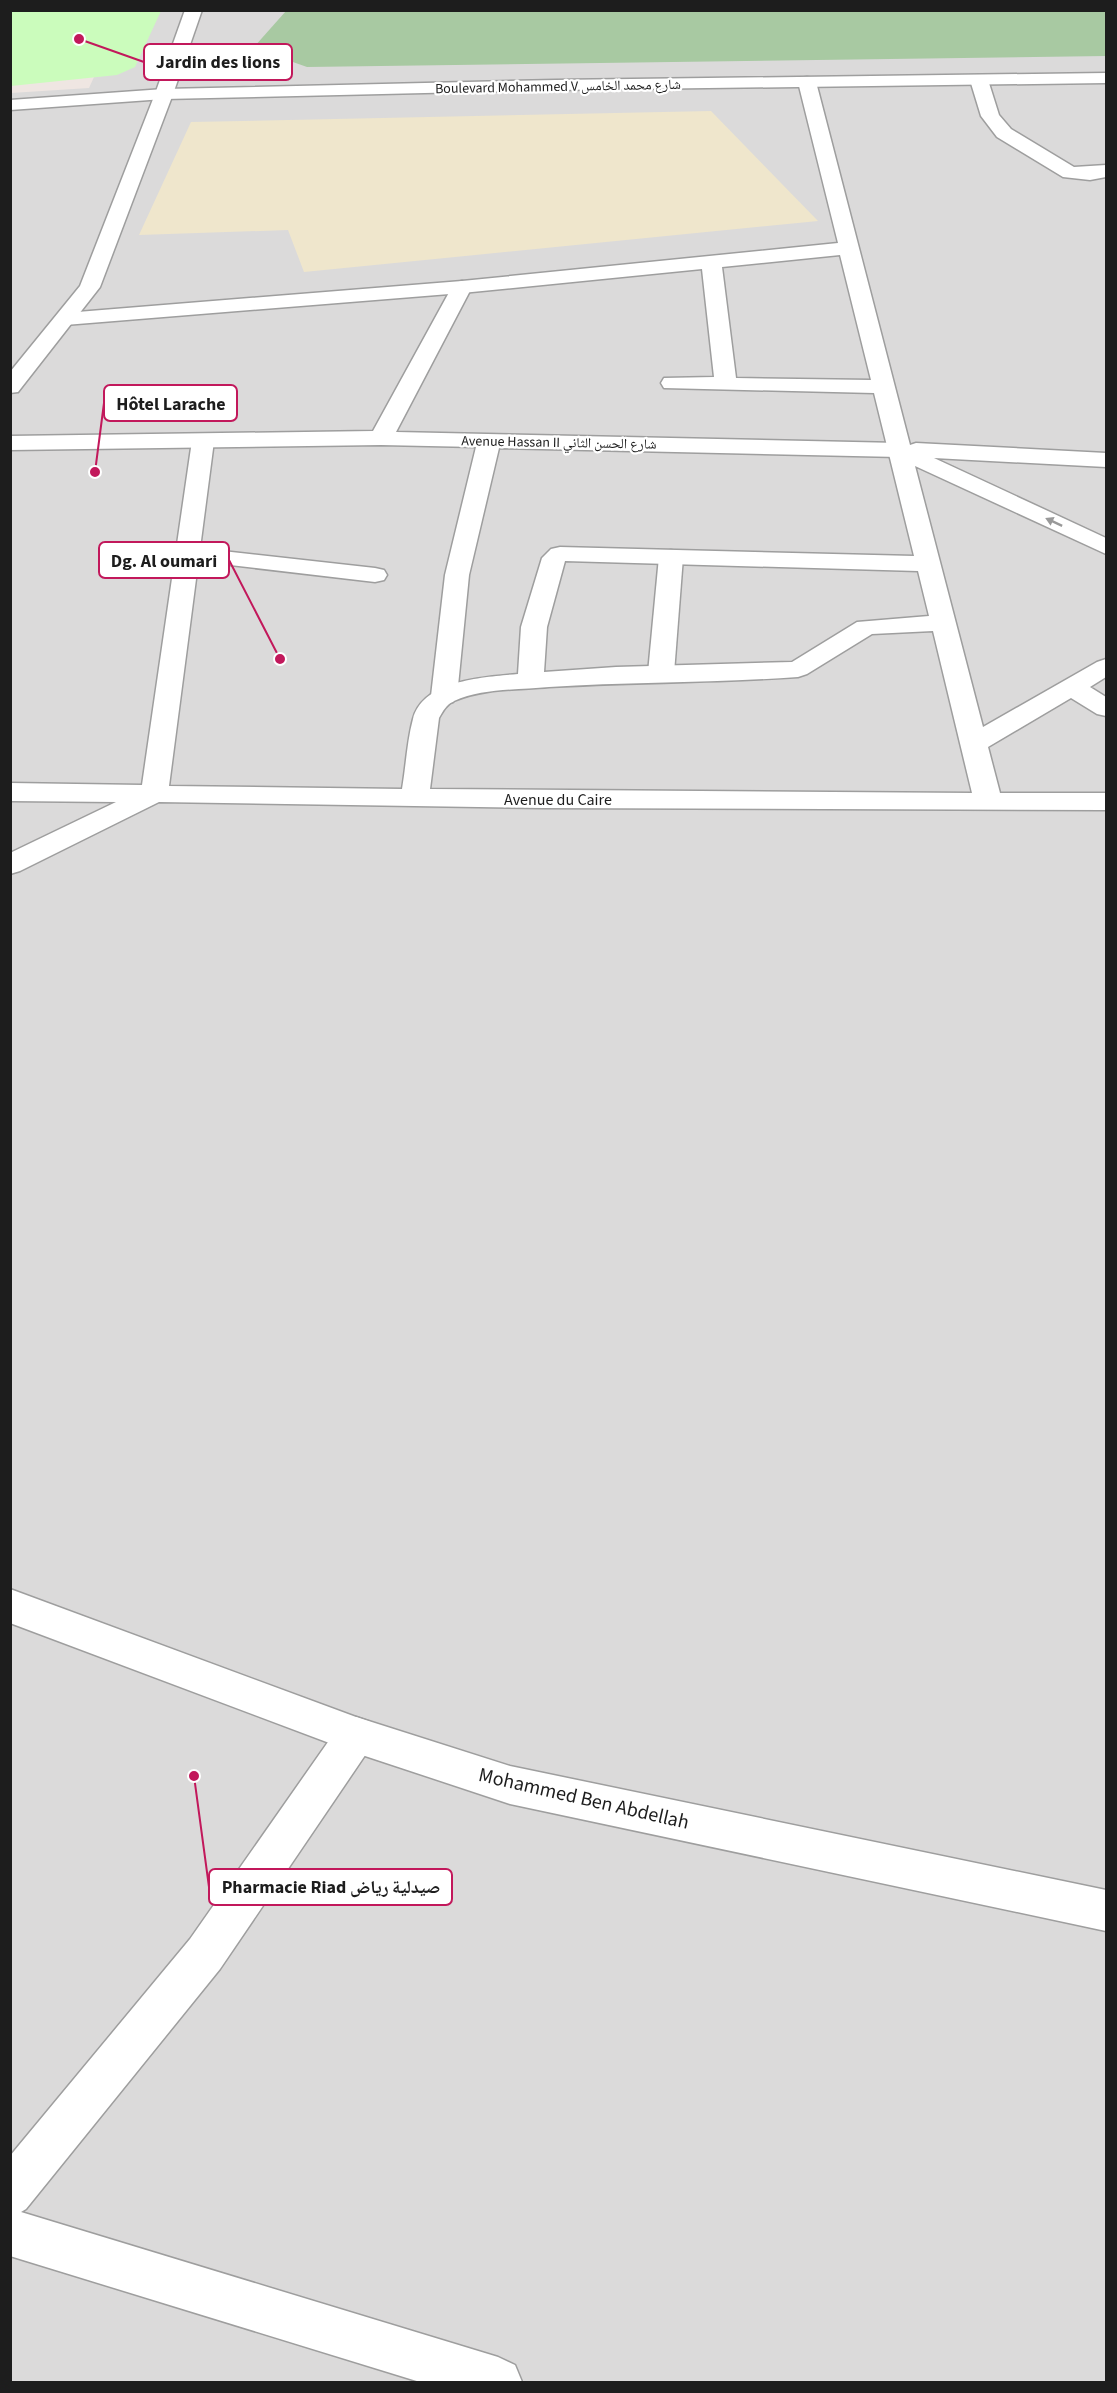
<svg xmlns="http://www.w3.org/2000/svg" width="1117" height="2393" font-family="'Source Sans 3','Noto Naskh Arabic',sans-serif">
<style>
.residential{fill:#dbdada}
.farmland{fill:#efe6cc}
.cemetery{fill:#a8c9a2}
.park{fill:#cbfcbc}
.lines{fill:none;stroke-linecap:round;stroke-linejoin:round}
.service-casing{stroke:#9e9e9e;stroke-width:3}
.pedestrian-casing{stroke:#9e9e9e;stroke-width:3}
.minor-casing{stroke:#9e9e9e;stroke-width:3}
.tertiary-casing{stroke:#9e9e9e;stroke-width:3}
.service{fill:#fff;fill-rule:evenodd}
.pedestrian{fill:#fff;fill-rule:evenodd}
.minor{fill:#fff;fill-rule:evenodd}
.tertiary{fill:#fff;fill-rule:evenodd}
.oneway{fill:#999}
.labels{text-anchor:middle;stroke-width:4.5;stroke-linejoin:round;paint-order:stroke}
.far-street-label{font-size:14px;fill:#1d1d1d;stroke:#fff}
.street-label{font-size:16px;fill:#1d1d1d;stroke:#fff}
.near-street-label{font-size:20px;fill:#1d1d1d;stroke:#fff}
.leader{fill:none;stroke:#c2185b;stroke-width:2}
.callout-dot{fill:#c2185b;stroke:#fff;stroke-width:2}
.callout{fill:#fff;stroke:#c2185b;stroke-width:2}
.callout-label{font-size:18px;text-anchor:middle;font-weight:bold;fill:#1d1d1d}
</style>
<rect width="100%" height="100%" fill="#efe6e2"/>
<polygon class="residential" points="124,11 1106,11 1106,2382 11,2382 11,93 89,88"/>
<polygon class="farmland" points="711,111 818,221 304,272 288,230 139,235 191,122"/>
<polygon class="cemetery" points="286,11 1106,11 1106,56 307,67 253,48"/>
<polygon class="park" points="11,10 161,10 161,11 135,67 117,75 11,86"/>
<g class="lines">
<defs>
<g id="service">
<polygon points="187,547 375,568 384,570 387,575 384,580 375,582 178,559 175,554 178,549"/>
<polygon points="671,550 680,552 683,557 674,673 670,678 661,681 652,678 648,673 659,557 662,552"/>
</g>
<g id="pedestrian">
<polygon points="164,89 170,90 173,94 100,287 18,392 10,393 10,372 80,286 155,94 158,90"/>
<polygon points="462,281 469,283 472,287 396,432 899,443 907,445 910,450 907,455 899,457 499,448 469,575 457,696 453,702 444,704 435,702 431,696 445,575 476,447 381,445 10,450 10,436 373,431 452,287 455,283"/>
</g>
<g id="minor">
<polygon points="185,10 202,10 173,94 170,98 158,98 155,94"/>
<polygon points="979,75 985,76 988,80 999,115 1011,129 1074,167 1106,165 1106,177 1090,180 1063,177 997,137 981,116 970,80 973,76"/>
<path d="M807,77L813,78L816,82L910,445L916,443L1106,453V467L934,458L1106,538V554L915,466L983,727L1097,662L1106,659V677L1090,687L1106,697V716L1097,714L1071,698L988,747L1000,793H1106V810L543,808L159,802L20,871L10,874V853L116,802L10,801V783L142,785L192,441L195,436L203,434L211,436L214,441L169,786L402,789C406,766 407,741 413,719C423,680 484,677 518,674L521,627L542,558L551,549L560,547L914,556L874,393L664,388L661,383L664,378L714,377L702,269L462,293L65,325L58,323L54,319L58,315L65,313L462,281L838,243L798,82L801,78ZM840,255L871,380L736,378L722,267ZM565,561L918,571L929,616L857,622L792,662L616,667L544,672L547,627ZM933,631L972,793L430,789L439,718C443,711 446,705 454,701C483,688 519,690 549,687C632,682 715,683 798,677L807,674L872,634Z"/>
<polygon points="356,1717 370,1722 376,1735 370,1748 220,1969 26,2209 21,2212 498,2357 515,2365 522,2382 420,2382 10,2256 10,2156 190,1939 342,1722"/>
</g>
<g id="tertiary">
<polygon points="1106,73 1106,83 556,90 164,99 10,110 10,100 164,89 556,80"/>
<polygon points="10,1589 356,1717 510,1766 1106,1890 1106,1931 510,1804 356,1753 10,1623"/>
</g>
</defs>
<use href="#service" class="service-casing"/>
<use href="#pedestrian" class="pedestrian-casing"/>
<use href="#minor" class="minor-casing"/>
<use href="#tertiary" class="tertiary-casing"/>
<use href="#service" class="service"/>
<use href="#pedestrian" class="pedestrian"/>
<use href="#minor" class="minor"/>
<use href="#tertiary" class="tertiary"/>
</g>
<defs><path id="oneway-solid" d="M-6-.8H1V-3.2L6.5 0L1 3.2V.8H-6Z" transform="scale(1.5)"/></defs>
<use class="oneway" href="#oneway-solid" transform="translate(1054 522) rotate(-155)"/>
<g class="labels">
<g class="far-street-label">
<text transform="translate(558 86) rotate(-1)" y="5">Boulevard Mohammed V شارع محمد الخامس</text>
<text transform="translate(559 442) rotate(1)" y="5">Avenue Hassan II شارع الحسن الثاني</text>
</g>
<g class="street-label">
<text x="558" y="805">Avenue du Caire</text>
</g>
<g class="near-street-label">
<text transform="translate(584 1798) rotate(13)" y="7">Mohammed Ben Abdellah</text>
</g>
</g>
<path class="leader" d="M79 39L144 62M95 472L104 403M280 659L229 560M194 1776L209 1887"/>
<g class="callout-dot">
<circle cx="79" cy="39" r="6"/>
<circle cx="95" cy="472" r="6"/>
<circle cx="280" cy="659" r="6"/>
<circle cx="194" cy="1776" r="6"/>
</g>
<g class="callout">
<rect x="144" y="44" width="148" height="36" rx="6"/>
<rect x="104" y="385" width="133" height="36" rx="6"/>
<rect x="99" y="542" width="130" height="36" rx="6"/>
<rect x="209" y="1869" width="243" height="36" rx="6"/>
</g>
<g class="callout-label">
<text x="218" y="68">Jardin des lions</text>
<text x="171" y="410">Hôtel Larache</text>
<text x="164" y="567">Dg. Al oumari</text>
<text x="331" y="1893">Pharmacie Riad صيدلية رياض</text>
</g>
<rect width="1117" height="2393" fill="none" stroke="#1d1d1d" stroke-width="24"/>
</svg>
